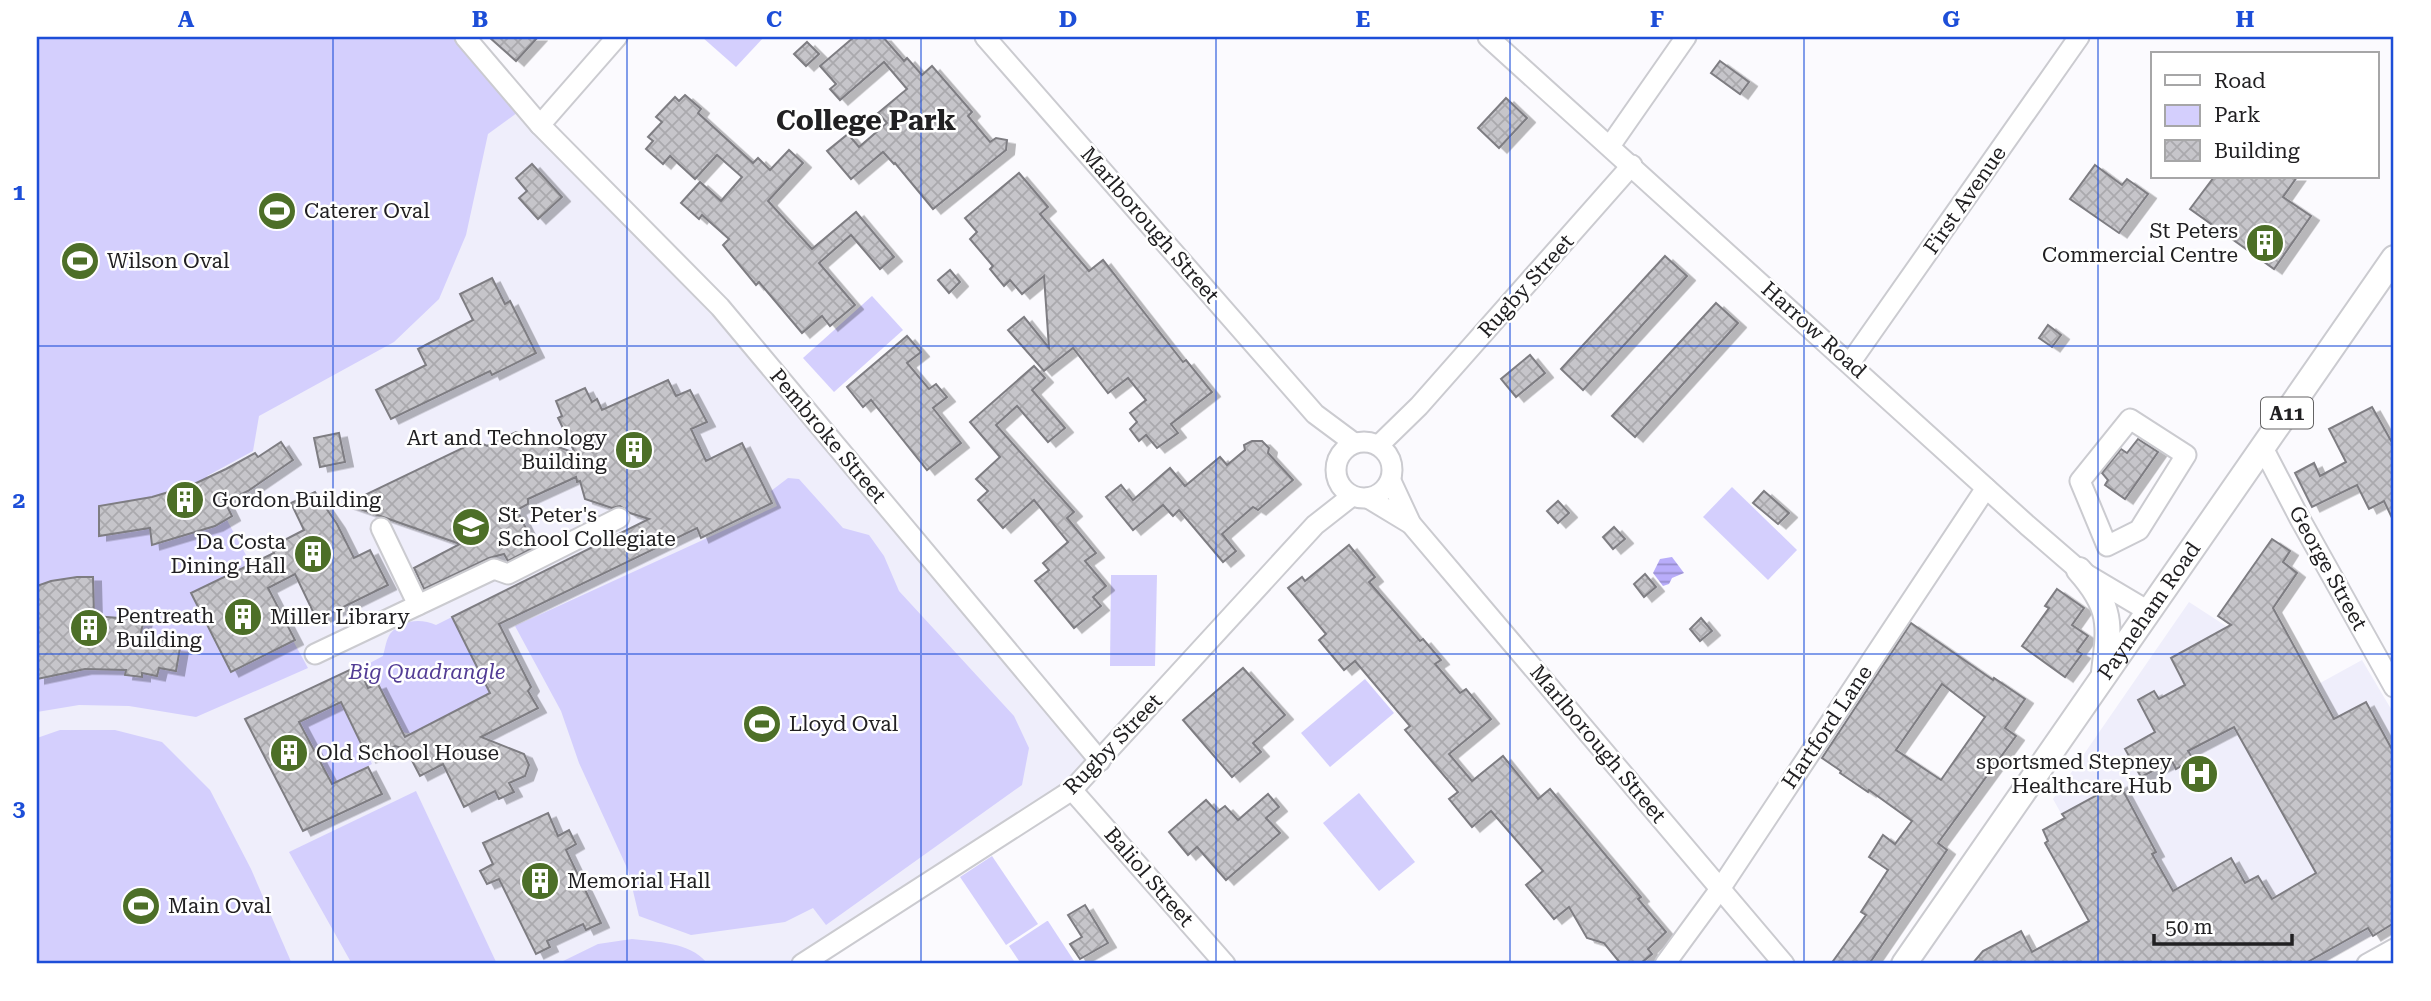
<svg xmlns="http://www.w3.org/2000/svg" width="2431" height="1001" font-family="'Roboto Serif',serif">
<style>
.built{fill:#efeefb}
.green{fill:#d4cffd}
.water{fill:url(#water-rules)}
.building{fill:url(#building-cross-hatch);stroke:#7e7d82;stroke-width:2;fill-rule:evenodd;filter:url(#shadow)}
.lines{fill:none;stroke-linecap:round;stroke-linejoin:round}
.minor-casing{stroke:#cbcbd0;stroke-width:23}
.major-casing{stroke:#cbcbd0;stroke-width:28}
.minor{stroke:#fff;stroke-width:19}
.major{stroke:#fff;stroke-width:24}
.grid{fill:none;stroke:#1d4ed8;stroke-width:2;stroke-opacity:0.55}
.labels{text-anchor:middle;stroke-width:5;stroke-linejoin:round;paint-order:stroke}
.shield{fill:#fff;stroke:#646364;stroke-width:2}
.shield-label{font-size:19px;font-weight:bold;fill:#212022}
.street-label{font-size:21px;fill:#212022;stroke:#fff}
.poi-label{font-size:21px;fill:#212022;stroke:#fff;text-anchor:start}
.park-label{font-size:21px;font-style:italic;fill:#533d95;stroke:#fff}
.district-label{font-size:28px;font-weight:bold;fill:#212022;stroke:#fff}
.neatline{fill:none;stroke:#1d4ed8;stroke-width:2.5}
.grid-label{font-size:23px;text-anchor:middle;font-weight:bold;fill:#1d4ed8}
</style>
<defs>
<pattern id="water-rules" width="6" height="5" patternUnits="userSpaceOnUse" patternTransform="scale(1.75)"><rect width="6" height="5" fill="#b9adfa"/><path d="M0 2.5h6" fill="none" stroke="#968cca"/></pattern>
<pattern id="building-cross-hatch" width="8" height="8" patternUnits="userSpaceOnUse" patternTransform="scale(1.75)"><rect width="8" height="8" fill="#c6c5ca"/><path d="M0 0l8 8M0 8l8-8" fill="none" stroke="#aaa9ad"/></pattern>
<filter id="shadow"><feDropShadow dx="8" dy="4.5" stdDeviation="0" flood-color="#0004"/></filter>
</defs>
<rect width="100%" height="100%" fill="#fbfafe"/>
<g class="built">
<polygon points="37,37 465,37 720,307 1100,761 799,964 37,964"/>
<polygon points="2189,602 2229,628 2271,710 2362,660 2394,714 2394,737 2276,802 2393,834 2394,837 2394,923 2321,964 2162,964 2147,939 2136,948 2053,799"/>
</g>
<g class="green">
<polygon points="37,37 465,37 525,107 488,134 466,235 439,299 394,342 259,416 253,451 207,476 229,524 308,668 196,717 129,706 79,705 37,712"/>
<polygon points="702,37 764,37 736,67"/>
<polygon points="872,296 903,330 834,392 803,358"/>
<polygon points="788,478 799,479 843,528 869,535 884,556 899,591 1014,716 1029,748 1022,785 826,925 813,908 785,922 691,935 639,916 628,870 579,763 561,711 515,626 777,506 771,491"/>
<polygon points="1732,487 1797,550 1768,580 1703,517"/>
<polygon points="1111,575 1157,575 1155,666 1110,666"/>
<path d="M452,617L490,693L412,734L402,732L368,664L383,656C385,649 386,640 390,634C402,620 420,618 436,625Z"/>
<polygon points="1365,679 1394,713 1330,767 1301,733"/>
<polygon points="341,702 372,764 322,789 290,726"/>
<polygon points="60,730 115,730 162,742 210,790 251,869 292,964 37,964 37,738"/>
<polygon points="416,791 497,964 352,964 289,852"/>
<polygon points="1359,793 1415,862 1379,891 1323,823"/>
<polygon points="992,856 1038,924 1006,945 960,877"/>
<polygon points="1047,921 1048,921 1076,964 1021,964 1009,946"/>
<path d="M632,939C656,942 690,942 706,962L705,964H557L598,944Z"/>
</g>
<polygon class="water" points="1672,557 1684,573 1672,578 1669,584 1663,586 1653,573 1660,559"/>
<g class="building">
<polygon points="489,37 538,37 516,61"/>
<polygon points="854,37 883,37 904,61 907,58 922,75 932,66 972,112 968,116 990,142 996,138 1007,140 1006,150 933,209 895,163 894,164 883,152 851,179 827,151 848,134 859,147 887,123 878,113 907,89 884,62 840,100 830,89 836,84 820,66"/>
<polygon points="807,42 819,54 806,66 794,54"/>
<polygon points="1720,61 1749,82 1740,94 1711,73"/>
<polygon points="685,95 701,109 698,113 753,163 758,158 770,170 789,150 803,163 768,201 812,249 856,212 894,257 880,269 851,235 819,263 855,305 830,326 822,316 802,333 759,282 756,285 723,245 729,239 702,215 699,219 681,203 700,182 721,201 742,177 717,155 695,179 670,156 663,164 646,149 653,141 648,137 662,122 656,117 675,97 679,101"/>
<polygon points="1506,98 1527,118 1499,148 1478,128"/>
<polygon points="532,164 562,197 538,219 519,198 527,191 516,178"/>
<polygon points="2095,165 2122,185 2127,179 2148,194 2119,233 2070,199"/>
<polygon points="1019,173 1048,207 1040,214 1089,271 1103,260 1183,362 1186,360 1212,392 1171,424 1178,433 1157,448 1146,435 1139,441 1130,429 1137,422 1130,413 1146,400 1128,378 1108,393 1073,348 1044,371 1008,330 1024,317 1049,348 1044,276 1022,294 1010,280 1004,286 990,269 993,266 970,239 977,232 965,218"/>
<polygon points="2214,177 2297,177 2283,197 2311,216 2274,269 2190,209"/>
<polygon points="1665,256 1687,276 1583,390 1561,369"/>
<polygon points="950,270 960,282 949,293 938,280"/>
<polygon points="492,278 505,304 510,301 536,353 492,375 490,371 391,419 376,390 426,365 418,349 473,320 460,294"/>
<polygon points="1716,303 1738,323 1635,437 1612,416"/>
<polygon points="2048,325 2061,335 2052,347 2039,338"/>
<polygon points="907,336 921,352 907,363 929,389 936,384 947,397 933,408 961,443 927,470 871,400 863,407 847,387"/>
<polygon points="1530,355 1545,373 1516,397 1501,379"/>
<polygon points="1034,366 1045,378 1032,390 1065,428 1048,442 1017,406 996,425 1074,512 1067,518 1096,553 1085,561 1106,586 1093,597 1101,606 1074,628 1035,581 1049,570 1043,563 1068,542 1034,500 1003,528 978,500 988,491 976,479 1000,457 970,422"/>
<polygon points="668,380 676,396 690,390 707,422 691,429 706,461 742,443 772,503 701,538 697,528 499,624 531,687 528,691 538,708 481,737 524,754 529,765 525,776 509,783 514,792 499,799 495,791 464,807 443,764 420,776 406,749 395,746 368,758 341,702 299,722 332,784 368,767 382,794 303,831 245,719 358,666 368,688 378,684 405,737 490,693 452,617 649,519 630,513 620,506 612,508 585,499 580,481 577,482 576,477 528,499 528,504 517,510 535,547 508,561 504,554 489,558 424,589 414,568 460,544 346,504 477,441 487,446 516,432 575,453 558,418 562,416 556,401 585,388 592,402 597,399 602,410"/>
<polygon points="2372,407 2394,446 2394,522 2384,501 2369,509 2357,485 2312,507 2295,473 2314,463 2320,476 2346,462 2329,429"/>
<polygon points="339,433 345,462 320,467 314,438"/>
<polygon points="2138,439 2158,452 2125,499 2105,485 2108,480 2102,473 2121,449 2127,453"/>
<polygon points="1252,441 1262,441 1269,448 1268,453 1293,480 1258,510 1253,507 1222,534 1236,551 1223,562 1179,510 1173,516 1163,505 1133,530 1106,497 1121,485 1133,500 1170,468 1185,486 1220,457 1227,465 1245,450 1244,445"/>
<polygon points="281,442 293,460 248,491 225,502 232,516 215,526 152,545 150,528 99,536 99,506 152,497 192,485 226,469 255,453 258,457"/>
<polygon points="1764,491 1789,513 1778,524 1753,503"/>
<polygon points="315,492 337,524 354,558 370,550 388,585 317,620 295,574 268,588 295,640 231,672 191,593 274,553 271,547 304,530 291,503"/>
<polygon points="1558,501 1569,513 1558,523 1547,511"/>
<polygon points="1614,527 1625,539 1613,549 1603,537"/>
<polygon points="2272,539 2290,551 2283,562 2297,573 2273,608 2334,719 2366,702 2394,753 2394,923 2373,936 2368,928 2304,964 1972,964 1983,951 2021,931 2032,952 2089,921 2045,843 2048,841 2043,830 2065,818 2062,814 2119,783 2156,852 2152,854 2173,891 2231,858 2245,883 2258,876 2272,899 2316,873 2234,727 2188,751 2193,759 2176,769 2172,761 2141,777 2125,749 2155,732 2138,700 2154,691 2159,699 2185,685 2171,658 2231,625 2218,616"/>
<polygon points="1349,545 1375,577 1369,582 1420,641 1423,639 1441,660 1435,664 1460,693 1466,689 1491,719 1449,754 1472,781 1503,756 1538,799 1550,789 1641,897 1638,899 1666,932 1648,949 1652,954 1640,964 1621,964 1604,943 1587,938 1569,907 1554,919 1526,885 1543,871 1491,811 1472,827 1449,799 1458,792 1405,730 1410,726 1355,661 1344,670 1319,640 1326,634 1288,588 1302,577 1305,581"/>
<polygon points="1645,574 1656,587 1644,597 1634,584"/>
<polygon points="77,577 93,577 94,616 144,620 140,636 172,641 171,647 180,648 176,671 159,668 157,676 142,673 142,677 125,675 126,670 85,669 37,679 37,586 51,581"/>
<polygon points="2057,589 2084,608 2072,625 2088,636 2077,651 2082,654 2065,677 2022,646 2049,608 2045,606"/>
<polygon points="1701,618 1712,631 1700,641 1690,629"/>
<path d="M1911,623L1993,680L1994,678L2025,699L2005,728L2016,736L1938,843L1947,850L1869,964H1831L1866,915L1861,912L1888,870L1869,857L1883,835L1895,844L1912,821L1869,790L1868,792L1840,773L1841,771L1822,758ZM1942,684L1985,717L1941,780L1896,750Z"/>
<polygon points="1243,668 1285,715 1253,743 1261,752 1232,777 1183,720"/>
<polygon points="1268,794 1279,807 1266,818 1280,833 1226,880 1197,847 1188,855 1169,832 1206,800 1217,812 1225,806 1238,820"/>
<polygon points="548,813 558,836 569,830 576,844 566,850 601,923 586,930 583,924 547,941 550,947 536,954 499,879 487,884 480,871 493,864 483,843"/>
<polygon points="1085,905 1108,943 1080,959 1070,944 1082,937 1068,915"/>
</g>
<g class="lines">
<defs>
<g id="minor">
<polyline points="465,37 540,125 720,307 1100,761"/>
<polyline points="985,37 1315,414 1354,443"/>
<polyline points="1488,37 2027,525 2079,570 2148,611"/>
<polyline points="540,125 617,37"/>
<polyline points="1610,146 1686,37"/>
<polyline points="1850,363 2079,37"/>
<polygon points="2130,419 2186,455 2139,530 2107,546 2080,481"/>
<circle cx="1364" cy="470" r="28"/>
<polyline points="1379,445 1419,406 1632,165"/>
<polyline points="2263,448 2300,519 2394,687"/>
<polyline points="1391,481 1411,524 1784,964"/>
<polyline points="1368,498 1411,524"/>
<polyline points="381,528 418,605"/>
<polyline points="315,654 494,569 508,574 619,518"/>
<polyline points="1072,790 1225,964"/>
<polyline points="802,964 1072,790 1315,525 1352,496"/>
<polyline points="1665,964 1720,889 1986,488"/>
<polyline points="2367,964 2394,949"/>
</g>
<g id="major">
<path d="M2079,570C2112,607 2110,624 2104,672"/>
<path id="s1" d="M1904,964L2394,258"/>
</g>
</defs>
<use href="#minor" class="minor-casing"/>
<use href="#major" class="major-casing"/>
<use href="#minor" class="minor"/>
<use href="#major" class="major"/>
</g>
<path class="grid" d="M333,37V964M627,37V964M921,37V964M1216,37V964M1510,37V964M1804,37V964M2098,37V964M37,346H2394M37,654H2394"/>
<defs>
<symbol id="stadium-disc" viewBox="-11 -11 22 22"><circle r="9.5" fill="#4d6f28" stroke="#fff"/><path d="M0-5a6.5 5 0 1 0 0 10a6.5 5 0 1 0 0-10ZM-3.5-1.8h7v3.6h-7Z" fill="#fff"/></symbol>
<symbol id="building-disc" viewBox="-11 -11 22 22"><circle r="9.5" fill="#4d6f28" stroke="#fff"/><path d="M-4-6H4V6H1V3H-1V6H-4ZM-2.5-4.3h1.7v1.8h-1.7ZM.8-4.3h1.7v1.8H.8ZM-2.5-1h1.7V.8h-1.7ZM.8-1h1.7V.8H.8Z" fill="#fff"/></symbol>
<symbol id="school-disc" viewBox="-11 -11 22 22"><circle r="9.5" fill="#4d6f28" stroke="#fff"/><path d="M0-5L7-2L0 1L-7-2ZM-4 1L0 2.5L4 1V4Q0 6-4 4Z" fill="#fff"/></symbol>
<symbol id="hospital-disc" viewBox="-11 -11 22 22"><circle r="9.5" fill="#4d6f28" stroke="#fff"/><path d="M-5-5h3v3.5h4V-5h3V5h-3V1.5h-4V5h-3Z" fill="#fff"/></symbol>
</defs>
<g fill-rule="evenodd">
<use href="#stadium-disc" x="255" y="189" width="44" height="44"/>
<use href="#building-disc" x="2243" y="221" width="44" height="44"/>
<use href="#stadium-disc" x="58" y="239" width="44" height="44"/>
<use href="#building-disc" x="612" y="428" width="44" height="44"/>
<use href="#building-disc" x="163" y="478" width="44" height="44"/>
<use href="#school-disc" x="449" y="505" width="44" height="44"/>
<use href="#building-disc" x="291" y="532" width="44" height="44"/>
<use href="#building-disc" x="221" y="595" width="44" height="44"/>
<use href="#building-disc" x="67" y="606" width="44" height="44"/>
<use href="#stadium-disc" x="740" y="702" width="44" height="44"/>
<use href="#building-disc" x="267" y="731" width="44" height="44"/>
<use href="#hospital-disc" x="2177" y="752" width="44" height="44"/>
<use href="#building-disc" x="518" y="859" width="44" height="44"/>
<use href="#stadium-disc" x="119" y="884" width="44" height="44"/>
</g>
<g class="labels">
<rect class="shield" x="2261" y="397.5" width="52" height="31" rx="5"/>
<g class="shield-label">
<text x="2287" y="420">A11</text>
</g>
<g class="street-label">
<text transform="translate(1965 200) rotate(-55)" y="7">First Avenue</text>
<text transform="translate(1150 225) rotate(49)" y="7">Marlborough Street</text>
<text transform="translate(1526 286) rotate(-48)" y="7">Rugby Street</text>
<text transform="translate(1814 330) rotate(42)" y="7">Harrow Road</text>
<text transform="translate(828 436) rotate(50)" y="7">Pembroke Street</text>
<text transform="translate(2328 568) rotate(61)" y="7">George Street</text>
<text dy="7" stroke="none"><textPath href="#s1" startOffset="430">Payneham Road</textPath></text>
<text transform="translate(1827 727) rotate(-56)" y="7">Hartford Lane</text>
<text transform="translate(1113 744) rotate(-46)" y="7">Rugby Street</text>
<text transform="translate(1598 744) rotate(50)" y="7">Marlborough Street</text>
<text transform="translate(1149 877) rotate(49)" y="7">Baliol Street</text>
</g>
<g class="poi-label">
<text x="304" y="218">Caterer Oval</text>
<text x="2238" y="238" text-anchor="end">St Peters<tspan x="2238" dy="24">Commercial Centre</tspan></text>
<text x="107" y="268">Wilson Oval</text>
<text x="607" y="445" text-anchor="end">Art and Technology<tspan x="607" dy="24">Building</tspan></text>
<text x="212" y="507">Gordon Building</text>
<text x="498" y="522">St. Peter's<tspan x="498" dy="24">School Collegiate</tspan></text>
<text x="286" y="549" text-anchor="end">Da Costa<tspan x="286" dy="24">Dining Hall</tspan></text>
<text x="116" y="623">Pentreath<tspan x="116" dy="24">Building</tspan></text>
<text x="270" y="624">Miller Library</text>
<text x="789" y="731">Lloyd Oval</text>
<text x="316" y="760">Old School House</text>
<text x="2172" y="769" text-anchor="end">sportsmed Stepney<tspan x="2172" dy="24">Healthcare Hub</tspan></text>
<text x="567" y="888">Memorial Hall</text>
<text x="168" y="913">Main Oval</text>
</g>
<g class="park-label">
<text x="427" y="679">Big Quadrangle</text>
</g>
<g class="district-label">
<text x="866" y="130">College Park</text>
</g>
</g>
<rect width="2431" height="1001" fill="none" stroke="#ffffff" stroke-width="77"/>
<rect x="2151" y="52" width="228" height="126" fill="#ffffff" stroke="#a6a6a7" stroke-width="2"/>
<rect x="2165" y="75" width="35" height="10" fill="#ffffff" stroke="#a6a6a7" stroke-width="2"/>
<text x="2214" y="88" font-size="21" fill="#212022">Road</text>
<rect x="2165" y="105" width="35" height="21" fill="#d4cffd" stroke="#a6a6a7" stroke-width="2"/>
<text x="2214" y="122" font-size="21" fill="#212022">Park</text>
<rect x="2165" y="140" width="35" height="21" fill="url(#building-cross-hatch)" stroke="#a6a6a7" stroke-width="2"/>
<text x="2214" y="158" font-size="21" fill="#212022">Building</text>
<path d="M2154 934v10h138v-10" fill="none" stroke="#212022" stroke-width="3.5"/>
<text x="2165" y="934" font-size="21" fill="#212022" stroke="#ffffff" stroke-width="5" paint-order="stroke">50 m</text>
<rect x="38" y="38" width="2354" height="924" class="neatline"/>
<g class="grid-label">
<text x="186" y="27">A</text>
<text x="480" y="27">B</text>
<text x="774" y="27">C</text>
<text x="1068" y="27">D</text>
<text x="1363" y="27">E</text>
<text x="1657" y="27">F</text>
<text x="1951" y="27">G</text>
<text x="2245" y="27">H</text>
<text x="19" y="200">1</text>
<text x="19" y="508">2</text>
<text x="19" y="816">3</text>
</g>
</svg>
